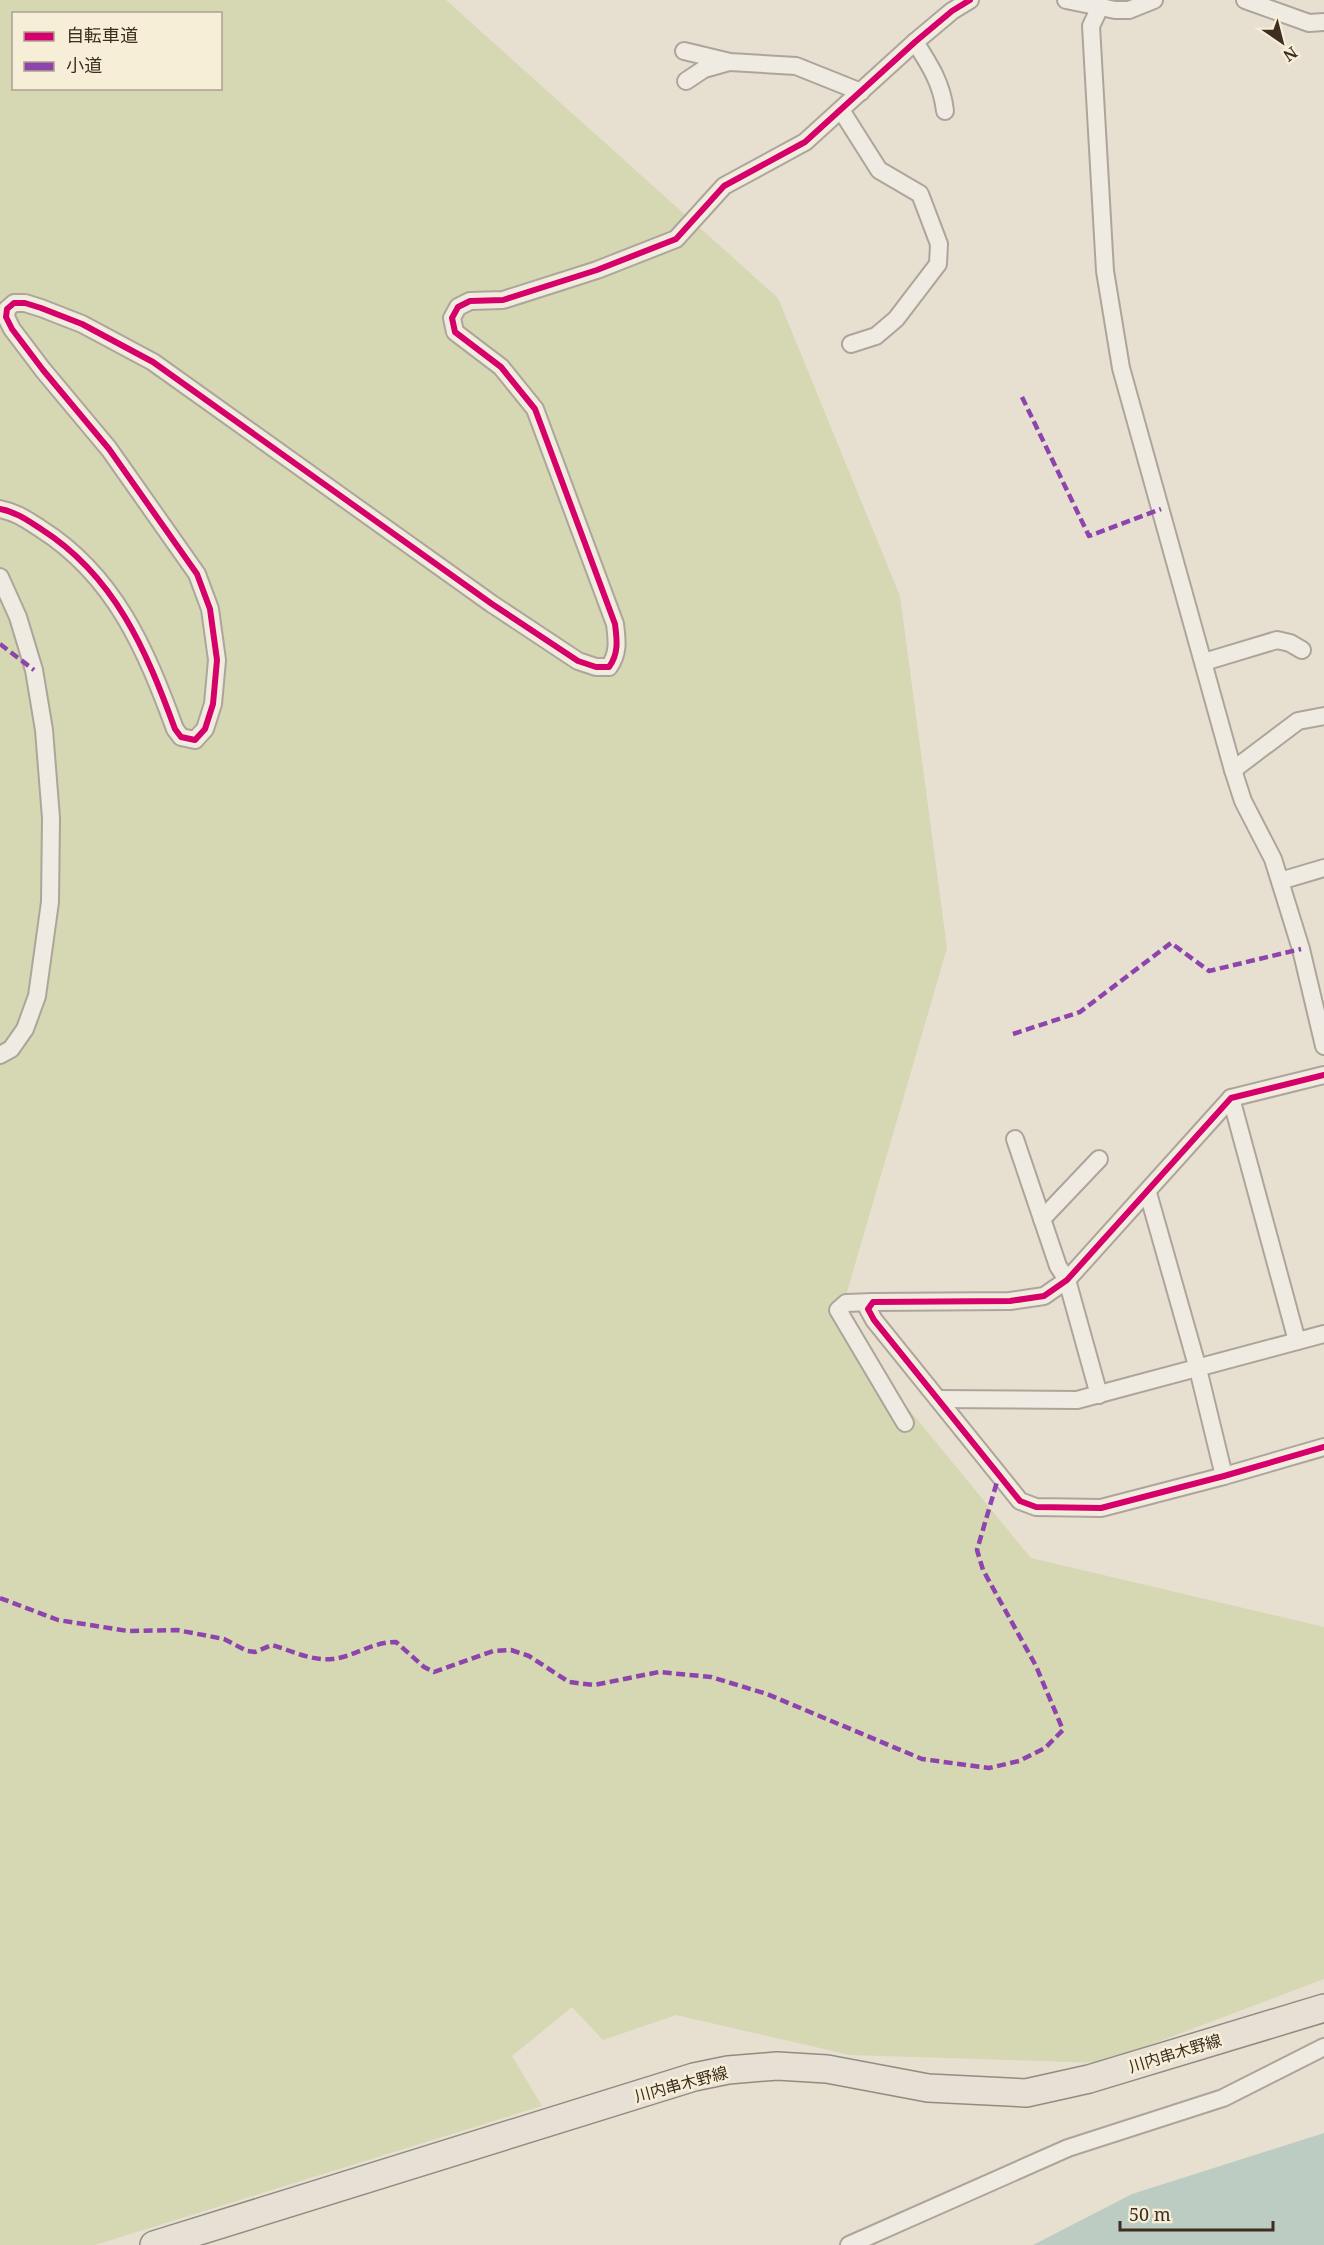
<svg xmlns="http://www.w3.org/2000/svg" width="1324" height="2245" font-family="'Noto Serif','Noto Sans JP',serif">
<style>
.green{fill:#d6d7b3;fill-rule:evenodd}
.water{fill:#bcccc2}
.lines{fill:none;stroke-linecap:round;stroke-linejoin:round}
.minor-casing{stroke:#ada599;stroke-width:20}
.primary-casing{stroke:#928b80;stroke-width:30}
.minor{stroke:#efebe3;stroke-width:16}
.primary{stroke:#e6e1d4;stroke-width:27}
.quiet{stroke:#8e44ad;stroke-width:4.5;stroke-dasharray:9 4.5;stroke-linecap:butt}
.cycleway-casing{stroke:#f7eed8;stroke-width:10}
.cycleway{stroke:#d6006c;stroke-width:6}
.labels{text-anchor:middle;stroke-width:5;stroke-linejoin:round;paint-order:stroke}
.street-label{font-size:16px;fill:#3d2e20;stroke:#f7eed8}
</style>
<rect width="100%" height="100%" fill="#e7e0d1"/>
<path class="green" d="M0,0H446L778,298L900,596L947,948L838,1323L1031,1558L1324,1627V1979L1102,2063L850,2055L676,2015L603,2040L572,2007L512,2056L542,2106L95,2245H0ZM14,14H220V88H14Z"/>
<polygon class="water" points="1324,2133 1324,2245 1033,2245 1132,2194"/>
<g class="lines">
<defs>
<g id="minor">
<polyline points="1066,0 1115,10 1129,10 1154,0"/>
<polyline points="1099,0 1100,7 1091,26 1105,271 1121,368 1233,770 1243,801 1273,859 1301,949 1324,1046"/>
<polyline points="1245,0 1309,23 1324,22"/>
<path d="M915,42C930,65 942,84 945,111"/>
<polyline points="684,51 730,62 796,66 861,92"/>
<polyline points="686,81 704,69 729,62"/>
<polyline points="841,110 879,170 920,194 939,244 938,264 896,319 876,336 851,344"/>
<path d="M0,509C16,512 27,520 41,529C115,576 146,650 175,729L181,737L195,740L205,729L213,704L217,660L210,609L197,574L109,449L43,370L12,329L6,317L7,309L14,303H25L41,308L82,324L153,362L492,604L578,661L596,667H609C619,653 617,640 615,624L535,409L501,367L455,332L452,318L458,307L470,301L503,300L597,270L676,239L724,186L805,142L915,42L952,11L970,0"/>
<polyline points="0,577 18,617 34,670 44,730 51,818 50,902 37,996 25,1029 11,1049 0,1055"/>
<polyline points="1204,662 1277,640 1290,643 1302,650"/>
<polyline points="1233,770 1298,721 1324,716"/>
<polyline points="1280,881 1324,868"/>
<polyline points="1324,1075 1231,1098 1067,1280 1044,1296 1010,1301 873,1302 868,1309 874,1320 1020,1501 1036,1507 1101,1508 1224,1476 1324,1447"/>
<polyline points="1231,1098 1297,1341"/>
<polyline points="1015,1139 1058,1266 1067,1280 1099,1395"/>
<polyline points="1148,1193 1198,1369 1224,1476"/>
<polyline points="1042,1219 1099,1159"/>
<polyline points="873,1302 846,1303 838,1310 905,1423"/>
<polyline points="938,1399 1077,1400 1324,1334"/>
<polyline points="849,2245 1068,2148 1223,2098 1324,2047"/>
</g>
<polyline id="primary" points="154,2245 694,2077 728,2070 777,2066 827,2069 928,2088 1026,2093 1089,2079 1324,2008"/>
</defs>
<use href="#minor" class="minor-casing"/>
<use href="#primary" class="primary-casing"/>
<use href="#minor" class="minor"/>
<use href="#primary" class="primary"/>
<g class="quiet">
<polyline points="1022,397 1089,536 1161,509"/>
<polyline points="0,644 34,670"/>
<polyline points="1013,1034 1080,1012 1171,943 1209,971 1301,949"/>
<path d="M0,1598L58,1620L128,1631L177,1630L224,1639L247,1651L255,1652L272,1645C292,1651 312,1661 332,1659C354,1657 371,1642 396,1642L424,1667L434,1672L493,1651L511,1650L529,1656L569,1682L594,1685L659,1672L711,1677L767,1694L922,1759L989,1768L1019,1761L1045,1748L1063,1730L1036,1666L983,1570L977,1550L999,1475"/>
</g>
<defs>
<g id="cycleway">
<path d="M0,509C16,512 27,520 41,529C115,576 146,650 175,729L181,737L195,740L205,729L213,704L217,660L210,609L197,574L109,449L43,370L12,329L6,317L7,309L14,303H25L41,308L82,324L153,362L492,604L578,661L596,667H609C619,653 617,640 615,624L535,409L501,367L455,332L452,318L458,307L470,301L503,300L597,270L676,239L724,186L805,142L915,42L952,11L970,0"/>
<polyline points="1324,1075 1231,1098 1067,1280 1044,1296 1010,1301 873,1302 868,1309 874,1320 1020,1501 1036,1507 1101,1508 1224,1476 1324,1447"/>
</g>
</defs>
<use href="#cycleway" class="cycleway-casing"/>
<use href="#cycleway" class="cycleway"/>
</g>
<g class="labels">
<g class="street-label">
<text transform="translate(1175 2053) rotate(-17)" y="6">川内串木野線</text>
<text transform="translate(681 2084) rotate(-15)" y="6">川内串木野線</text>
</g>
</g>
<rect x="12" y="12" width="210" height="78" fill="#f7eed8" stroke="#ada18e" stroke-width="1.5"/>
<rect x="24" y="32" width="30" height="9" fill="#d6006c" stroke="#ada18e" stroke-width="1.5"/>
<text x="66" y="42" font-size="18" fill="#3d2e20">自転車道</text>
<rect x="24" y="62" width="30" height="9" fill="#8e44ad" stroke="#ada18e" stroke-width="1.5"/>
<text x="66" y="72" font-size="18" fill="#3d2e20">小道</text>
<g transform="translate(1282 42) rotate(145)" stroke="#f7eed8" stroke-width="4.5" paint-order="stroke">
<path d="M0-4.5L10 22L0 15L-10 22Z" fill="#3d2e20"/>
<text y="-9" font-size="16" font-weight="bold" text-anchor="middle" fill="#3d2e20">N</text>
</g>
<path d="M1120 2221v9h153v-9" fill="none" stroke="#3d2e20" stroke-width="3"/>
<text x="1129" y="2221" font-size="18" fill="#3d2e20" stroke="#f7eed8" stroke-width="4.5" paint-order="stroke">50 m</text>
</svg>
